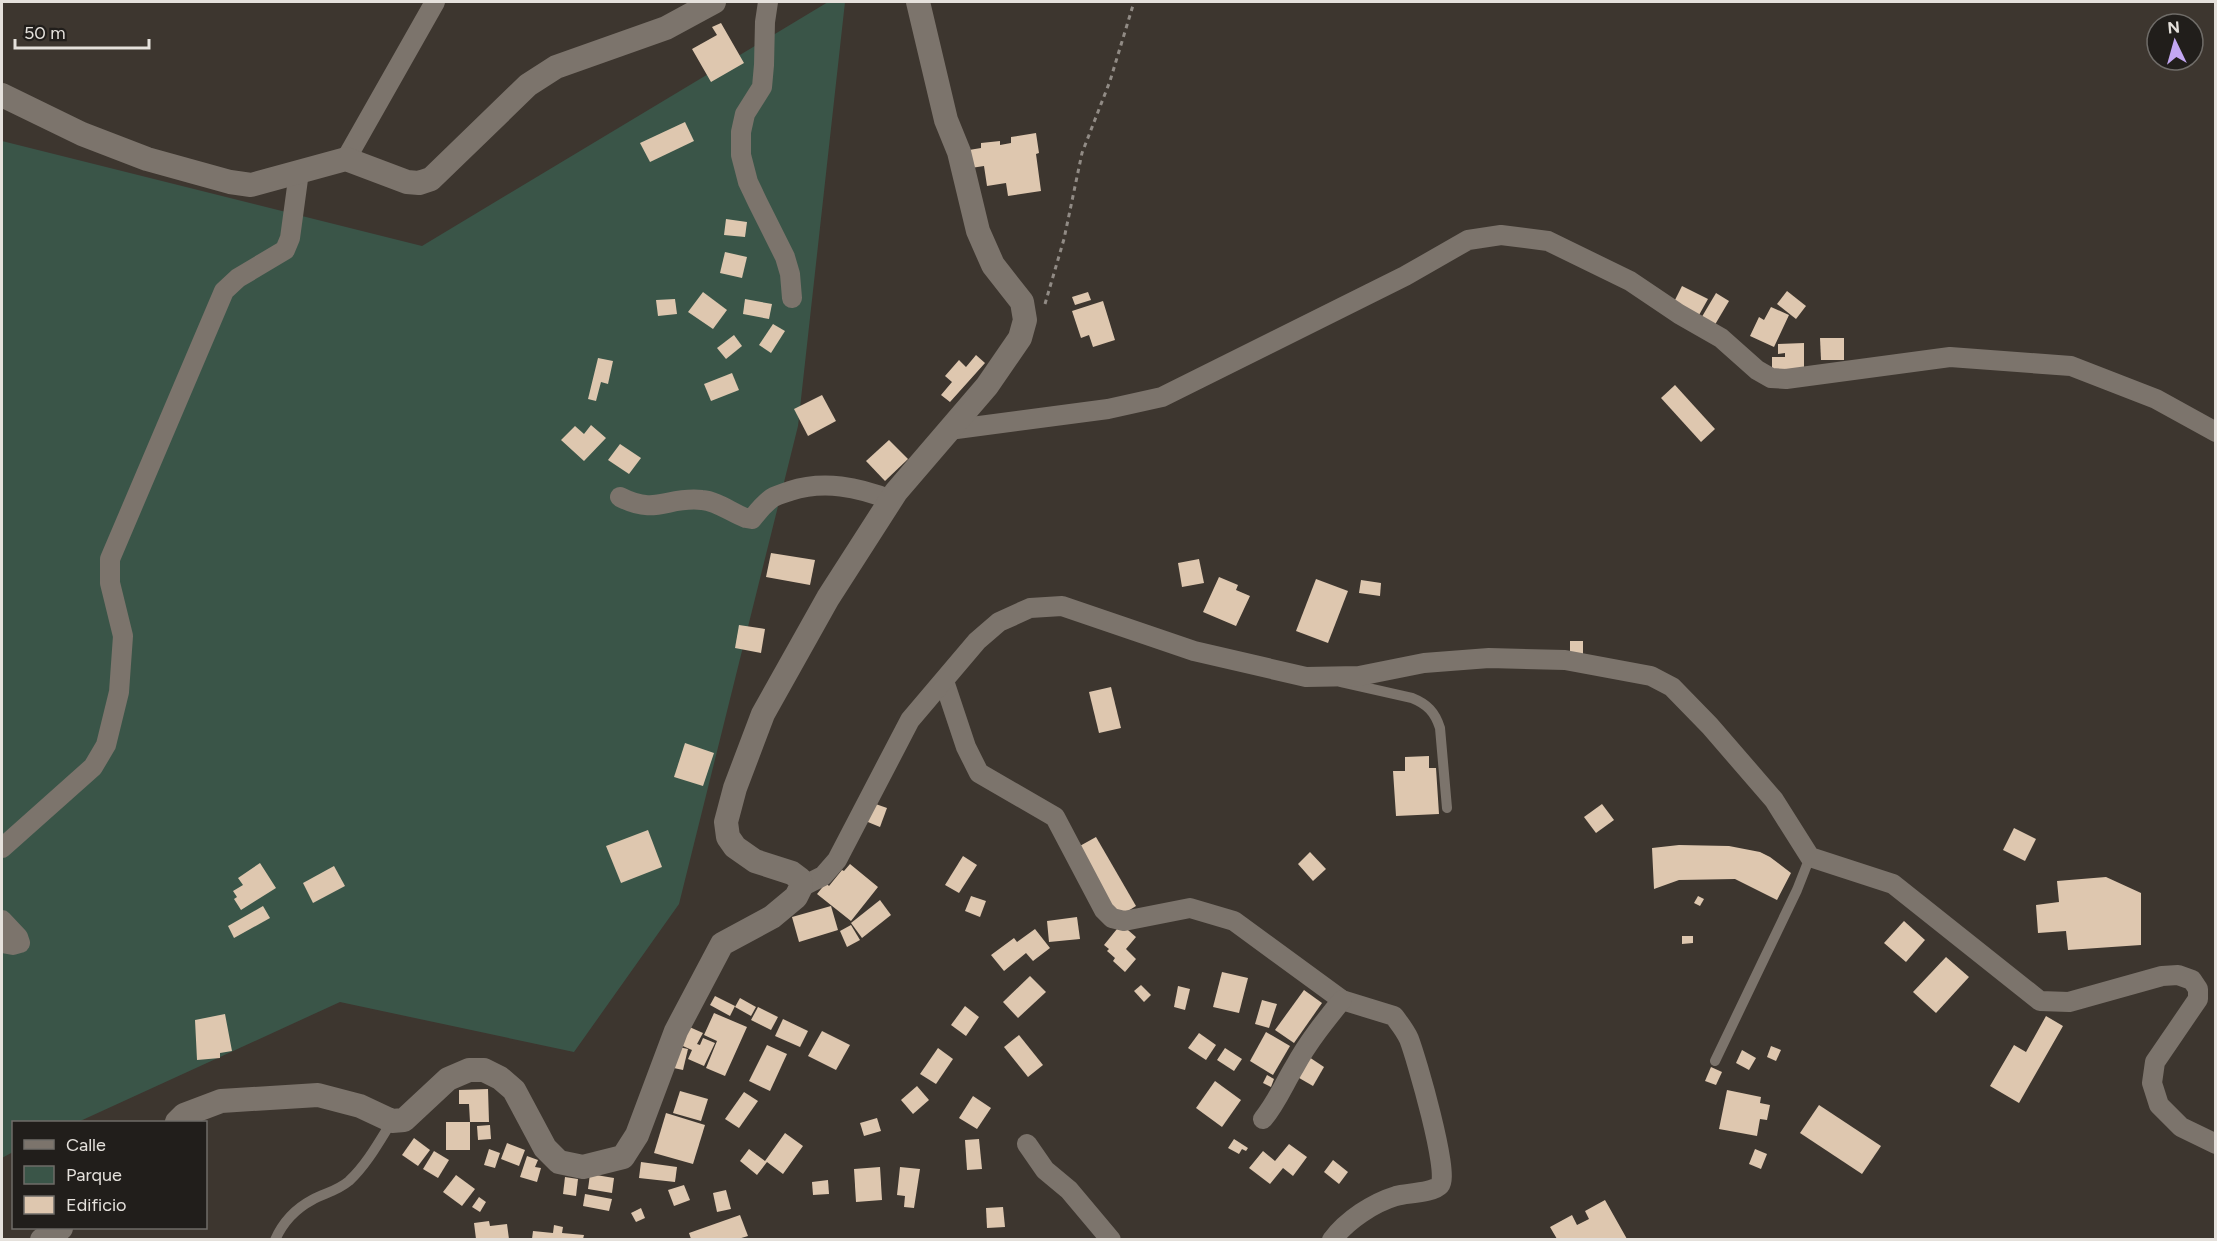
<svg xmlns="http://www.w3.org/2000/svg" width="2217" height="1241" font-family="Figtree,sans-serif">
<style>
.green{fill:#3a5548}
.building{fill:#dec7af}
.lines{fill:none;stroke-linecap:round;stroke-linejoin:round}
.path{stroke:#918b85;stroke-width:3;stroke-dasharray:4.5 4.5;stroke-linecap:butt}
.service{stroke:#7c746c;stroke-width:10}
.minor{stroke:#7c746c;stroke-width:20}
.tertiary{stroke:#7c746c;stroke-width:24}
</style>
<rect width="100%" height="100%" fill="#3d362f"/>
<polygon class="green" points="828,2 845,2 798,426 679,904 574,1052 340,1002 78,1122 14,1122 13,1152 2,1158 2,141 422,246"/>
<g class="building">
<polygon points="721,23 744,63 711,82 692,49 717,35 712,27"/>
<polygon points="685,122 694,141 650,162 640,143"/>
<polygon points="1036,133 1039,153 1036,154 1041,191 1008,196 1006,183 987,186 984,166 971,168 969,150 981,148 981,143 1000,141 1000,145 1011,143 1011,137"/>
<polygon points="726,219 747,222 745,237 724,235"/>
<polygon points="725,252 747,257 742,278 720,273"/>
<polygon points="1682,286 1708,299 1699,315 1674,302"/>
<polygon points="1787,291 1806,306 1796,319 1777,304"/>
<polygon points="703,292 727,310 713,329 688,312"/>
<polygon points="1088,292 1091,300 1075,305 1072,297"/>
<polygon points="1716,293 1729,301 1713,328 1700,320"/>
<polygon points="675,299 677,314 658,316 656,300"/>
<polygon points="745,299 772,304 769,319 743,314"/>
<polygon points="1103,301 1115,340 1093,347 1089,335 1081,338 1072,311"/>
<polygon points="1771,307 1789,315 1774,347 1750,336 1759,317 1764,320"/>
<polygon points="773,324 785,331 771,353 759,345"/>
<polygon points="734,335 742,346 726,359 717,348"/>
<polygon points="1820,338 1844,338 1844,360 1821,360"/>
<polygon points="1804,343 1804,375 1772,375 1772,357 1785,357 1785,353 1778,354 1778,344"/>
<polygon points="976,355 985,363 950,402 941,395 952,382 945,376 959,360 966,367"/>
<polygon points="598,358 613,361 608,384 601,382 596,401 588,399"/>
<polygon points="732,373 739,390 711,401 704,384"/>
<polygon points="1675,385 1715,429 1701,442 1661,398"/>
<polygon points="822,395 836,421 808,436 794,409"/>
<polygon points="591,425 606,438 584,461 561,440 575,426 584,434"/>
<polygon points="889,440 908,459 885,481 866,461"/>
<polygon points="620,444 641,458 629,474 608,460"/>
<polygon points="771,553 815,560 810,585 766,577"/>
<polygon points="1199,559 1204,583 1182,587 1178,563"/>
<polygon points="1219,577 1238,585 1236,590 1250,596 1236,626 1203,612"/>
<polygon points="1316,579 1348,591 1328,643 1296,631"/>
<polygon points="1361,580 1381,583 1380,596 1359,593"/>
<polygon points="739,625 765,629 761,653 735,648"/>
<rect x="1570" y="641" width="13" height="17"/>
<polygon points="1111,687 1121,728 1099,733 1089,692"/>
<polygon points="685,743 714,753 703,786 674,777"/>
<polygon points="1429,756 1429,768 1436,768 1439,814 1396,816 1393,771 1405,771 1405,757"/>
<polygon points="870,802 887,808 880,827 863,820"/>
<polygon points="1602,804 1614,820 1596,833 1584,817"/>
<polygon points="2014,828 2036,839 2025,861 2003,850"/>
<polygon points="648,830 662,867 621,883 606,846"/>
<polygon points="1096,837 1136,906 1118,917 1078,847"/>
<polygon points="1679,845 1729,846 1760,852 1770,857 1791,873 1777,900 1735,879 1679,880 1654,889 1652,848"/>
<polygon points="1310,852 1326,869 1313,881 1298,864"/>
<polygon points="963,856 977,865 959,893 945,885"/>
<polygon points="260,863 276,888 241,910 234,899 237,897 233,891 243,885 238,878"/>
<polygon points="850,864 878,887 851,921 817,894 826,883 829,886 842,870 844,871"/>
<polygon points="334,866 345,886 313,903 303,883"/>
<polygon points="2106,877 2141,893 2141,945 2068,950 2066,931 2038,933 2036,905 2059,902 2057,881"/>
<polygon points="971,896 986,901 980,917 965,911"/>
<polygon points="1698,896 1704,899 1700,906 1694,903"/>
<polygon points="880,900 891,915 862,938 851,923"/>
<polygon points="263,906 270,918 234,938 228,926"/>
<polygon points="831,906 838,930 799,942 792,917"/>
<polygon points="1077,917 1080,939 1049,942 1047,921"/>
<polygon points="1904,921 1925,940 1906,962 1884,943"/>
<polygon points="1121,924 1136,937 1126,949 1136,959 1125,972 1113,961 1115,958 1107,951 1109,949 1104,945"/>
<polygon points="851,925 860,940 847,947 840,931"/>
<polygon points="1035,929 1050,948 1033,961 1026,953 1004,971 991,955 1014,938 1017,942"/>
<polygon points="1682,936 1693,936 1693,943 1682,944"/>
<polygon points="1946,957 1969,977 1936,1013 1913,992"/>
<polygon points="1222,972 1248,978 1239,1013 1213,1007"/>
<polygon points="1030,976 1046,992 1018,1018 1003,1002"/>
<polygon points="1141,985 1151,995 1144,1002 1134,991"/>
<polygon points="1178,986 1190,989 1185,1010 1174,1007"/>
<polygon points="1304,990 1322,1003 1294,1043 1275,1030"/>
<polygon points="715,996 735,1006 730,1016 710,1005"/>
<polygon points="740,998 756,1007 751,1016 735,1007"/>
<polygon points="1262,1000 1277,1004 1269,1028 1255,1024"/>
<polygon points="965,1006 979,1017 966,1036 951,1025"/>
<polygon points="758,1007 778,1017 771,1030 751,1020"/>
<polygon points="714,1013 747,1027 725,1076 706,1068 717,1041 704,1035"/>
<polygon points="225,1014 232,1051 220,1053 220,1058 197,1060 195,1020"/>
<polygon points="2046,1016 2063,1026 2019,1103 1990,1086 2014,1045 2026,1052"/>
<polygon points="783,1019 808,1031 800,1047 775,1036"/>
<polygon points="685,1025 703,1033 697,1044 700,1045 703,1038 715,1043 704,1066 688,1059 692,1050 676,1043"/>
<polygon points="822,1031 850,1045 836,1070 808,1056"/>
<polygon points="1266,1032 1290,1046 1273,1075 1250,1061"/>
<polygon points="1199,1033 1216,1045 1206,1060 1188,1048"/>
<polygon points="1019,1035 1043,1065 1028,1077 1004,1047"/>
<polygon points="767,1045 787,1054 770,1091 749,1081"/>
<polygon points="674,1046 688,1049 683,1070 669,1067"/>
<polygon points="1771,1046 1781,1050 1776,1061 1767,1057"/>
<polygon points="938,1048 953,1059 936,1084 920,1074"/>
<polygon points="1225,1048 1242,1059 1234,1071 1217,1060"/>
<polygon points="1742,1050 1756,1058 1749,1070 1736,1063"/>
<polygon points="1306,1055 1324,1067 1313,1086 1294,1075"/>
<polygon points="1711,1067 1722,1072 1716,1085 1705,1081"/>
<polygon points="1267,1075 1274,1079 1271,1087 1263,1083"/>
<polygon points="1215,1081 1241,1100 1222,1127 1196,1108"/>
<polygon points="917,1086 929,1100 913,1114 901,1100"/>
<polygon points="488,1089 489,1122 470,1122 469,1104 459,1104 459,1090"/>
<polygon points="1727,1090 1761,1097 1760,1103 1770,1105 1767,1120 1760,1119 1757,1136 1719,1129"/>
<polygon points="680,1091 708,1099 701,1121 673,1113"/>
<polygon points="744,1092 758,1101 739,1128 725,1119"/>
<polygon points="973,1096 991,1108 977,1129 959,1118"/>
<polygon points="1819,1105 1881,1146 1862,1174 1800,1133"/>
<polygon points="666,1113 705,1125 693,1164 654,1153"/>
<polygon points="877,1118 881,1131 864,1136 860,1123"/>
<rect x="446" y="1122" width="24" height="28"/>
<polygon points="490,1125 491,1139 478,1140 477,1126"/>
<polygon points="785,1133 803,1146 783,1174 767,1162 757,1175 740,1161 749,1149 765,1161"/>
<polygon points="414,1138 430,1150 418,1166 402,1155"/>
<polygon points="979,1139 982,1169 967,1170 965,1140"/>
<polygon points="1234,1139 1248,1148 1246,1151 1242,1149 1239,1154 1228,1148"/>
<polygon points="507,1143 525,1150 519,1166 501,1159"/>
<polygon points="1289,1144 1307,1157 1293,1176 1283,1168 1270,1184 1249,1168 1263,1151 1275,1161"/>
<polygon points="489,1149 500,1153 495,1168 484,1165"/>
<polygon points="1755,1149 1767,1154 1761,1169 1749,1164"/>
<polygon points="434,1151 449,1160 438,1178 423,1169"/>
<polygon points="527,1156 538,1160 535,1167 541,1168 537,1182 520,1177"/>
<polygon points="1333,1160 1348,1172 1339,1184 1324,1172"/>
<polygon points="641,1162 677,1167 675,1182 639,1178"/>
<polygon points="880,1167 882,1200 856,1202 854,1169"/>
<polygon points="900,1167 920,1169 914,1208 904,1207 905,1196 897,1195"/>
<polygon points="590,1174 614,1178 612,1193 588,1189"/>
<polygon points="456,1175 475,1189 462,1206 443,1192"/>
<polygon points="565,1177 578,1179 576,1196 563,1194"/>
<polygon points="828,1180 829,1194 813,1195 812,1182"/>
<polygon points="684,1185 690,1200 674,1206 668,1190"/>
<polygon points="726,1190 731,1209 717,1212 713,1193"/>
<polygon points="585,1194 612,1199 609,1211 583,1206"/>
<polygon points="479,1197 486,1202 480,1212 472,1207"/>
<polygon points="1605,1200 1627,1239 1557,1239 1550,1227 1572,1215 1577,1225 1589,1219 1585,1211"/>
<polygon points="1003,1207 1005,1227 987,1228 986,1208"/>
<polygon points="641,1208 645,1218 636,1222 631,1213"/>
<polygon points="740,1215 748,1236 738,1239 691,1239 689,1233"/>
<polygon points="489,1221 490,1226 507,1224 509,1239 476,1239 474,1223"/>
<polygon points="554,1225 563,1227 562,1233 584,1235 583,1239 532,1239 533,1231 553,1233"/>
</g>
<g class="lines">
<polyline class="path" points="1045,304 1064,239 1082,153 1110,81 1134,2"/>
<g class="service">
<path d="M1341,682L1412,698C1427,704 1435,712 1440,728L1447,808"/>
<polyline points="1715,1061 1797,890 1810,857"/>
<path d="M275,1240C283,1222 295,1209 312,1200C325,1193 337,1191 349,1181C367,1164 379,1142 392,1121"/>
</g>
<g class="minor">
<polyline points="768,2 765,22 764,65 762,87 745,114 741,132 741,155 748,182 758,203 785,257 790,274 792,298"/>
<polyline points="346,159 435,2"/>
<polyline points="949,430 1108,409 1162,397 1405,276 1468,240 1501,235 1548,241 1630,281 1679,314 1721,338 1757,370 1771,378 1786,379 1950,357 2071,366 2156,399 2216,432"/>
<path d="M620,497C657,516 667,496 702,500C717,501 732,513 746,518L752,519C758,511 764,504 772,498C777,495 784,493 790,491C824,480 858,487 891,500"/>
<path d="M944,681L966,747L979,773L1055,817L1104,910L1112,918L1124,921L1190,908L1234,921L1342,1000L1394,1016C1399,1023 1405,1030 1409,1039C1416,1057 1450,1174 1440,1185C1433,1193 1407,1193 1396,1196C1373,1203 1347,1220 1332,1240"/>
<polyline points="2,848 93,767 106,745 119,692 123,636 110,583 110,559 224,291 238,278 285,250 290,238 299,172"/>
<polyline points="801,887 823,876 837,860 910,720 977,641 999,622 1030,608 1062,606 1194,651 1306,677 1359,676 1424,663 1489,658 1565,660 1651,676 1672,687 1710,726 1774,800 1810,857 1893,884 2040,1001 2069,1002 2162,976 2178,975 2192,980 2198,989 2198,999 2155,1062 2152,1083 2159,1105 2181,1127 2216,1144"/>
<polyline points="2,920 18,937 20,943 13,945 2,943"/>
<path d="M1263,1119C1277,1102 1284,1084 1295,1066C1308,1042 1325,1021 1342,1000"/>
<polyline points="1027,1144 1045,1170 1069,1190 1111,1240"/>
</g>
<g class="tertiary">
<polyline points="2,95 82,134 147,159 230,182 251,185 346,159 407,182 419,183 431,179 528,85 556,67 666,28 714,2"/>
<polyline points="177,1122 184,1115 221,1101 318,1095 360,1106 392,1121 404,1120 448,1079 469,1070 484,1070 500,1078 514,1090 545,1148 559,1162 583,1167 623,1157 637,1135 676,1031 722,944 772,917 796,897 801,887 800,879 792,873 755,861 735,847 728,837 726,822 735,788 763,714 828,598 896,492 987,386 1020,338 1025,320 1022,302 993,265 978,231 959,152 946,120 918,2"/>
<polyline points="42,1240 61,1228"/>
</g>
</g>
<rect width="2217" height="1241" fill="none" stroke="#e5e1dc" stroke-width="6"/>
<rect x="12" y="1121" width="195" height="108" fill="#211e1b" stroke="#6f6c68" stroke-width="1.5"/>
<rect x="24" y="1140" width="30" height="9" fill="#7c746c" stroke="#6f6c68" stroke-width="1.5"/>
<text x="66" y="1151" font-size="18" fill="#e5e1dc">Calle</text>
<rect x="24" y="1166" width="30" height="18" fill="#3a5548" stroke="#6f6c68" stroke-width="1.5"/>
<text x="66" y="1181" font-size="18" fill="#e5e1dc">Parque</text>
<rect x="24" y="1196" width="30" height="18" fill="#dec7af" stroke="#6f6c68" stroke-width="1.5"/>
<text x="66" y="1211" font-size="18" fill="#e5e1dc">Edificio</text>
<g transform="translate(2175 42) rotate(355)"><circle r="28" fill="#211e1b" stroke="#6f6c68" stroke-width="1.5"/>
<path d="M0-4.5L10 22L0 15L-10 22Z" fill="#c3a7f2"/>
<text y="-9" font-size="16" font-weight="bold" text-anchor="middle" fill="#e5e1dc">N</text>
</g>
<path d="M15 39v9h134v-9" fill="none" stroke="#e5e1dc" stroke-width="3"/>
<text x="24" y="39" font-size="18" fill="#e5e1dc" stroke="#211e1b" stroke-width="4.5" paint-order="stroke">50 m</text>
</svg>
